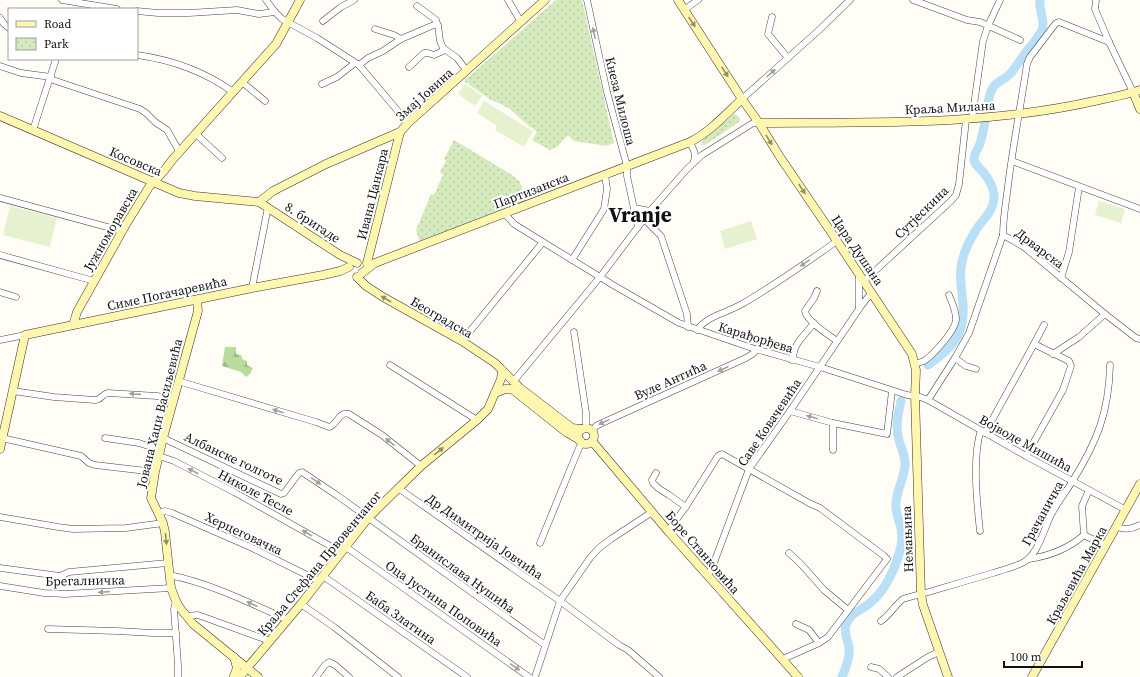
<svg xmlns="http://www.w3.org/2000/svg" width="1140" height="677" font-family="'Source Serif 4',serif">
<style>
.forest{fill:url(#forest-firs)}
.park{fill:url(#park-dots)}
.pitch{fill:#e6f2cf}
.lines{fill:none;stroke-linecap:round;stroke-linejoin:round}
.river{stroke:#b9e0f7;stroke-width:9}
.street-casing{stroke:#444;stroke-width:7}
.secondary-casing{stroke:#333;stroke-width:9}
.street{stroke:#fff;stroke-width:6}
.secondary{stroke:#fff6b0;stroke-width:8}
.oneway{fill:#948f68}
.oneway2{fill:#a0a0a0}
.labels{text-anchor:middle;stroke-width:4;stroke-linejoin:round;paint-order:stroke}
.street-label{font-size:13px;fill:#111;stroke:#fff}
.town-label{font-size:21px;font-weight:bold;fill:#111;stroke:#fff}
</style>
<defs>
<pattern id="forest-firs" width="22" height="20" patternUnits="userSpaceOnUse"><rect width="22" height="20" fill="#b9dc9c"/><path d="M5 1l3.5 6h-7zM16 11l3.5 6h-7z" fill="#9ebc85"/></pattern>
<pattern id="park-dots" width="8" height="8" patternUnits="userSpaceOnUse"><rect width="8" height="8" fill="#d5ebbd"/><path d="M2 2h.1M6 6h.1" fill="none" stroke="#b6c8a1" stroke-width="1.8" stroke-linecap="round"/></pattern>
</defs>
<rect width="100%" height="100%" fill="#fffdf5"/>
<polygon class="forest" points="225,347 236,347 236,354 241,355 242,359 247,361 247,365 253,368 250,374 246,377 241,372 222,366"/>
<g class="park">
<polygon points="556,0 582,0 614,143 606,146 574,141 568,135 557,147 550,150 532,140 537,132 524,122 510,109 503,105 491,100 464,81"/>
<polygon points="734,114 738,116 740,119 739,122 705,145 701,145 703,140"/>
<polygon points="454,140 512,175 520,182 527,205 497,216 452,229 421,246 416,230 431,194 434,195 443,175 440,172 446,161 444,159"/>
</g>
<g class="pitch">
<polygon points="465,84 482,96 475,106 458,94"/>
<polygon points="484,101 533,131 524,147 495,130 497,126 477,113"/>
<polygon points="1099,201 1125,209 1121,223 1095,215"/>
<polygon points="10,206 57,218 50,247 3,235"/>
<polygon points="751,221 757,239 725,249 720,231"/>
</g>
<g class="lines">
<g class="river">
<path d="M928,365C940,356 953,347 959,333C970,308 955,282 963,258C965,249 971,238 976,230C982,220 993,212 994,199C995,190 989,179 983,172C980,168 975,165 974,160C974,154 977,150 979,146C985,131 986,113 989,98C993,81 999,84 1010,74C1016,67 1021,59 1026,52C1032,45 1038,38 1042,30C1046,20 1038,10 1040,0"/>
<path d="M842,677C846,668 850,657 849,648C848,640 843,632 846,624C851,612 863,610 871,602C886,590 897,565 901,546C902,541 902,534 901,528C899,520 895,513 896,504C896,491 904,479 905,466C906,457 901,448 899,440C895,426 898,414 901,401"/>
</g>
<defs>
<g id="street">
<polyline points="62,0 117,9"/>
<polyline points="266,0 275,12 282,19 317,38 359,65 408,123"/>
<polyline points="508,0 521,22"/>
<polyline points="587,0 607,92 627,166 627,176 638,227"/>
<polyline points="913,0 967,20 980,22 1020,40"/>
<polyline points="1096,0 1095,9 1109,42 1133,92"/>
<polyline points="417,6 436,20 437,24"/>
<polyline points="684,10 698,0"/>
<polyline points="137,11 158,13 189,13 237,10 259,14 275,12"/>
<polyline points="772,17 768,34 788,58"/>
<polyline points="0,18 4,24 9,28"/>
<polyline points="323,21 341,7 354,0"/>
<polyline points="375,29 394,35 401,39"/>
<path d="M1109,42L1059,22L1056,23L1030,57L1027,64C1021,104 1013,145 1008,186C1006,202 1003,218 1003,235L1024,247L1105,314L1136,338L1140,339"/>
<path d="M137,55C173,60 204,71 233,92"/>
<polyline points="359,65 368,58 383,51 401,39 436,24 438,25 440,41 443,48 457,58 467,71"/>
<polyline points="0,66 21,73 51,77"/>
<polyline points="409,67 424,53 428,53 434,55 445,50"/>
<polyline points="50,79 140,109 146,113 155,122 167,130 179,151"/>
<polyline points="242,82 265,101"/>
<polyline points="322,84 337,77 355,63"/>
<polyline points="742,99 818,31 850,0"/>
<polyline points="972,119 983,41 988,26 1000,0"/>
<polyline points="33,130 56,59"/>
<polyline points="196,134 222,158"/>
<path d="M690,142C693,149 697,154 694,161"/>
<polyline points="1012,161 1140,209"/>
<polyline points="0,198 122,231"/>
<polyline points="634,208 650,211"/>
<polyline points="504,213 514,224 543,242 613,285 679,323 755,349 820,367 907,395 920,397 928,400 1026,456 1126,510"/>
<polyline points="644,219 661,236 687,314 688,327"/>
<polyline points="0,255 94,281"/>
<polyline points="572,260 604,209 607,189 605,175"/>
<polyline points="859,273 859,308"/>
<polyline points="1061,278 1069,252 1079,187"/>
<polyline points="864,281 951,201 956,195 959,184 966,120"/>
<polyline points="252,288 268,207"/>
<path d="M817,291L814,298L805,311C806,321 829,335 837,341"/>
<polyline points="0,292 16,297"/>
<path d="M697,330C708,315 727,313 742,304C775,285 806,263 837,241"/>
<polyline points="574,332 586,413 586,428"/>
<polyline points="0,340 25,335"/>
<polyline points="462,341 543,242"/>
<polyline points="1053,354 1079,337 1105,314"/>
<polyline points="955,358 966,366 976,369"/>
<polyline points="792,360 795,348 799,341 814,323"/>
<path d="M915,364C918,363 921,362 924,361C933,355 956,330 956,319C956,310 952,303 949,295"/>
<polyline points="390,365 477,420"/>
<path d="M178,381L316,422L329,427C338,425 338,411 349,414L382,435L421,466"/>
<polyline points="513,382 600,277 650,211 687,169 702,155 753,123 759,123"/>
<path d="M13,391L54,397L95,400C101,400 102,394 108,393L157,396L173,399"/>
<polyline points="928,400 955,358 969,333 1003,235"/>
<polyline points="790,411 833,423 887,434 892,391"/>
<polyline points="592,431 596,426 602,423 746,358 754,353 755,349"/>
<polyline points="985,433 1034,344 1044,325"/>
<polyline points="2,438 81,456 89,463 95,465 155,472"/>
<polyline points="105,438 139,443 160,450"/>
<polyline points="163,438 281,494 284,493 299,473 302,472 338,496 545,645"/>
<polyline points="833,450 833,423"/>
<polyline points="159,456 174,461 234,492 341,552"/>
<polyline points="1026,456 1063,390 1071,366 1069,361 1034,344"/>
<polyline points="656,473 652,480 653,483 658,488 669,495 686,507"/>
<polyline points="398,488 560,601 619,645 628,650 659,677"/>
<polyline points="158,513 165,511 172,513 248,546 319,581"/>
<polyline points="0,517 58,527 73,529 126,528 163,523"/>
<path d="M1117,527C1126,530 1131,529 1140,525"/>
<polyline points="668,531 687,505 718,456 722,454 809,503 820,508 883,555 887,559 828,637 819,643 783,659"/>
<path d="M980,531C977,504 972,456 981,430"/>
<polyline points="1084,535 1082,506 1089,490"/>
<polyline points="540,543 579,448 582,443"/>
<polyline points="346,547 529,677"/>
<polyline points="789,553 800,563 824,590 848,610"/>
<path d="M1029,559C1049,556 1068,549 1084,535L1106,546"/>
<polyline points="0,568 60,576 69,572 168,563"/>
<path d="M169,575C210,583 250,603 288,620"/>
<polyline points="708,575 712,568 749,469 790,411 861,306 868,297 873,294"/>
<polyline points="323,576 467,677"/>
<polyline points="0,586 44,593 65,594 171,588"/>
<polyline points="176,601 174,609 178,665 178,677"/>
<polyline points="301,604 334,627 398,677"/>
<polyline points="186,616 198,615 270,641"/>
<path d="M881,621C890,615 894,606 903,599C912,596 922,594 932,591C952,585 973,579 993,573C1003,570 1015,567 1024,562C1038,554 1044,529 1051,515C1057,503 1065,493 1072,482C1097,442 1109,412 1110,365"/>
<polyline points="796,624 809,630 819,643"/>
<polyline points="48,629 117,631 153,633 176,633"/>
<polyline points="871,667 879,669 888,677"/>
<polyline points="316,677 325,665 329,662 335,665 349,677"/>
<polyline points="535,677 560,601 590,558 599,548 611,539 652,512"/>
<polyline points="897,677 928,657 939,652"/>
</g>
<g id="secondary">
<polyline points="678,0 742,99 759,123 780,157 833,235 912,354 916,370 915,396 921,594 923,605 948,677"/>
<polyline points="1133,92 1140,109"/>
<polyline points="0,116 179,193 195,196 259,202 340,255 357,263"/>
<path d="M759,123C873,122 987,126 1099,100C1112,97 1126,95 1140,90"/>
<polyline points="259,202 273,191 326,164 400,132 408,123 545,0"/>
<polyline points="367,263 400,132"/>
<path d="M362,273L375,263L690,142C710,132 726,114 742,99"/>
<polyline points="357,277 366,286 383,297 462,341 495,363 520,388 572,428 582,429"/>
<polyline points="197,300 198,311 163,438 155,472 151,498 163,523 165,532 171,588 176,601 180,608 193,624 258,677"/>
<polyline points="73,325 77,312 125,226 149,187 163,172 173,159 276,44 300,0"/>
<polyline points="495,393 505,389 512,389 566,432 580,440"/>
<circle cx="586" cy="436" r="8"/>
<polyline points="592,441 668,531 798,677"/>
<polyline points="0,449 25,335 252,288 323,275 340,271 349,267"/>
<polyline points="234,657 237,668 234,676"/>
<polyline points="240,677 247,668 301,604 368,518 421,466 477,420 488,409 501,379 502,370"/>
<polyline points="1032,677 1140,484"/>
</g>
</defs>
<use href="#street" class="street-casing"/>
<use href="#secondary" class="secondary-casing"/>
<use href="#street" class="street"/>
<use href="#secondary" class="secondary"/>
</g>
<defs><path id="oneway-solid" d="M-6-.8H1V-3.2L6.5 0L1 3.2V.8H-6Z"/></defs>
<g class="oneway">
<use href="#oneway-solid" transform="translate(692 22) rotate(56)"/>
<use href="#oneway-solid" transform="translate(725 72) rotate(57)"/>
<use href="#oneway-solid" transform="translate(769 140) rotate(59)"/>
<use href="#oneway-solid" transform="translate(802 189) rotate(56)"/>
<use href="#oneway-solid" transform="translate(386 299) rotate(-150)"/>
<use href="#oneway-solid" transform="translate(439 451) rotate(-39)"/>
<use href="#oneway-solid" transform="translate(166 539) rotate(85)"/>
</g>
<g class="oneway2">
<use href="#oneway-solid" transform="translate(594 33) rotate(-102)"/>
<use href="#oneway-solid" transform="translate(771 73) rotate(-42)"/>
<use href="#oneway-solid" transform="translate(805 263) rotate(145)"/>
<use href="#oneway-solid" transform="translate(723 369) rotate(156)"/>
<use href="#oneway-solid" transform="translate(135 394) rotate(-176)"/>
<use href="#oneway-solid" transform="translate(278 411) rotate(-163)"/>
<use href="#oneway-solid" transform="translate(812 417) rotate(-164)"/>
<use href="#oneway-solid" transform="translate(604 422) rotate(154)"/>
<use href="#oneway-solid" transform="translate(390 442) rotate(-142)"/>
<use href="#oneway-solid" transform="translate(193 471) rotate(-153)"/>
<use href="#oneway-solid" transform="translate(316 481) rotate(34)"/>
<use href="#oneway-solid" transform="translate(307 533) rotate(-150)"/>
<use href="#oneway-solid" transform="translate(104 592) rotate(176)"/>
<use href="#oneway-solid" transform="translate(252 604) rotate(-156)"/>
<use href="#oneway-solid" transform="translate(515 667) rotate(35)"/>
</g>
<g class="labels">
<g class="street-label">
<text transform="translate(424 94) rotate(-42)" y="5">Змај Јовина</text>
<text transform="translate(621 101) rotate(76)" y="5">Кнеза Милоша</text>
<text transform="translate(950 107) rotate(-3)" y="5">Краља Милана</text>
<text transform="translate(136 161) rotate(23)" y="5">Косовска</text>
<text transform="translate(531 190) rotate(-21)" y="5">Партизанска</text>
<text transform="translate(372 194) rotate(-76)" y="5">Ивана Цанкара</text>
<text transform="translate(921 212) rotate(-44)" y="5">Сутјескина</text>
<text transform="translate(313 222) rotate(33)" y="5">8. бригаде</text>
<text transform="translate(110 229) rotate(-60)" y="5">Јужноморавска</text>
<text transform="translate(1040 248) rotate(37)" y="5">Дрварска</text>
<text transform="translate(858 250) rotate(56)" y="5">Цара Душана</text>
<text transform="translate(167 293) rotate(-12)" y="5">Симе Погачаревића</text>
<text transform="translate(442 317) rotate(30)" y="5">Београдска</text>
<text transform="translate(756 337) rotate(17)" y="5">Карађорђева</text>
<text transform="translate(670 380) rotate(-24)" y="5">Вуле Антића</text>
<text transform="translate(159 413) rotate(-76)" y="5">Јована Хаџи Васиљевића</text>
<text transform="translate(769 422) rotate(-56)" y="5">Саве Ковачевића</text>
<text transform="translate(1026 443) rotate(29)" y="5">Војводе Мишића</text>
<text transform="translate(234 458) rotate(25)" y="5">Албанске голготе</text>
<text transform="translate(256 492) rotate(28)" y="5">Николе Тесле</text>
<text transform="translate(1042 513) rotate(-61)" y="5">Грачаничка</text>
<text transform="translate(244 533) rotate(25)" y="5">Херцеговачка</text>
<text transform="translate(485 536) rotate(35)" y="5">Др Димитрија Јовчића</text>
<text transform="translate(907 539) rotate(-92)" y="5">Немањина</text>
<text transform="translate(703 552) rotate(49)" y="5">Боре Станковића</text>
<text transform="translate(319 563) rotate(-50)" y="5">Краља Стефана Првовенчаног</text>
<text transform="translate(463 573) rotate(36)" y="5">Бранислава Нушића</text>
<text transform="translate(1076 575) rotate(-61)" y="5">Краљевића Марка</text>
<text transform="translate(85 580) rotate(-1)" y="5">Брегалничка</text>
<text transform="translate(444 603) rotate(35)" y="5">Оца Јустина Поповића</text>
<text transform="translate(401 617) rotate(35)" y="5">Баба Златина</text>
</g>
<g class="town-label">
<text x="640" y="222">Vranje</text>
</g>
</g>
<rect x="8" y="8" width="130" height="52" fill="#ffffff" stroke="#a0a0a0"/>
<rect x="16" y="21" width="20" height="6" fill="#fff6b0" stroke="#a0a0a0"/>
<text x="44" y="28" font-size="12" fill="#111111">Road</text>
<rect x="16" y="38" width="20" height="12" fill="url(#park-dots)" stroke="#a0a0a0"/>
<text x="44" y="48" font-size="12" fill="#111111">Park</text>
<path d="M1004 661v6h78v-6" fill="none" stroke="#111111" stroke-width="2"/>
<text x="1010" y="661" font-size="12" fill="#111111" stroke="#ffffff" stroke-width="3" paint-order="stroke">100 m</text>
</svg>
